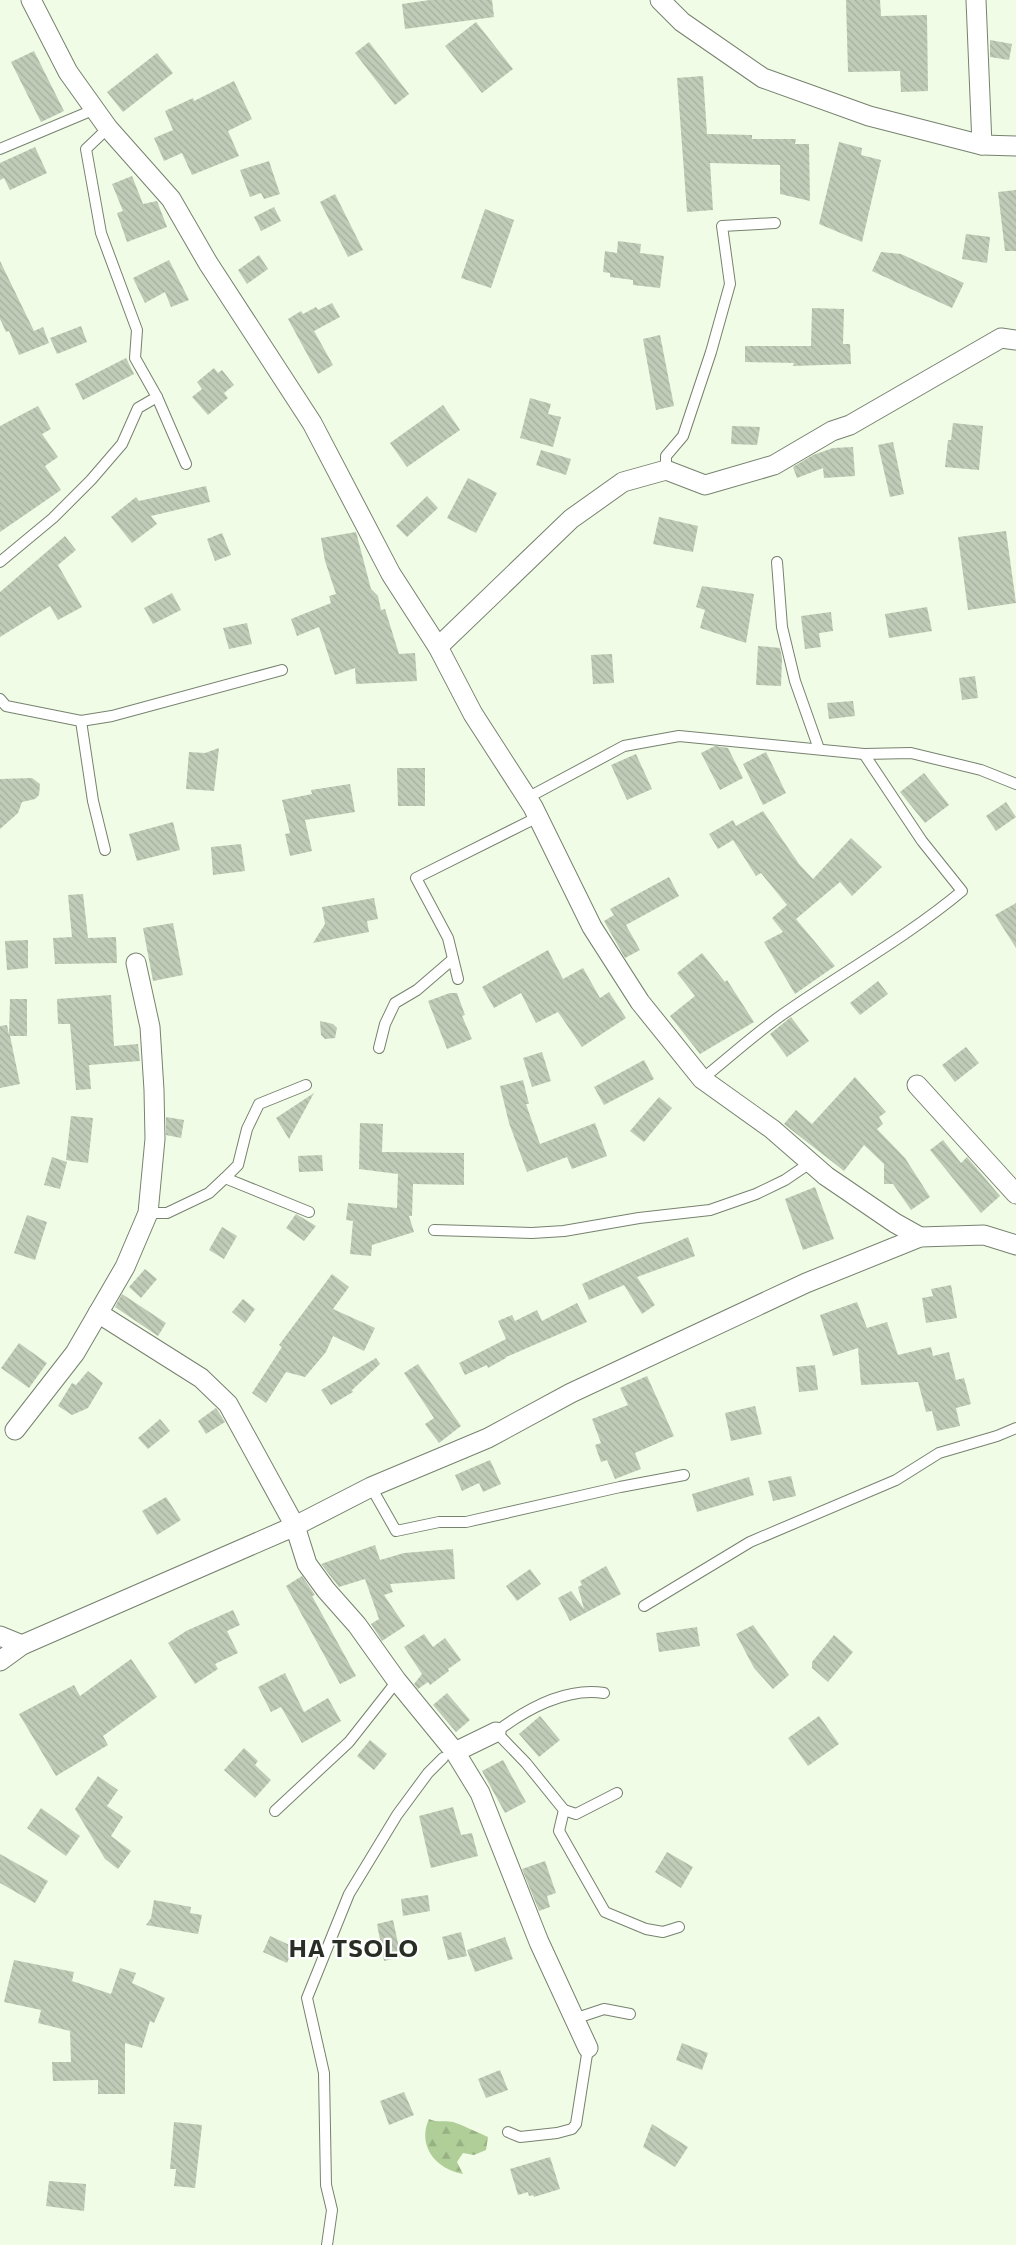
<svg xmlns="http://www.w3.org/2000/svg" width="1016" height="2245" font-family="Commissioner,sans-serif">
<style>
.forest{fill:url(#forest-firs)}
.building{fill:url(#building-back-hatch)}
.lines{fill:none;stroke-linecap:round;stroke-linejoin:round}
.lane-casing{stroke:#77826f;stroke-width:12}
.street-casing{stroke:#77826f;stroke-width:21}
.lane{stroke:#fff;stroke-width:10}
.street{stroke:#fff;stroke-width:19}
.labels{text-anchor:middle;stroke-width:4.5;stroke-linejoin:round;paint-order:stroke}
.district-label{font-size:24px;font-weight:bold;letter-spacing:1px;fill:#292e25;stroke:#fff}
</style>
<defs>
<pattern id="forest-firs" width="22" height="20" patternUnits="userSpaceOnUse" patternTransform="scale(1.25)"><rect width="22" height="20" fill="#b0ce98"/><path d="M5 1l3.5 6h-7zM16 11l3.5 6h-7z" fill="#97b183"/></pattern>
<pattern id="building-back-hatch" width="6" height="6" patternUnits="userSpaceOnUse" patternTransform="scale(1.25)"><rect width="6" height="6" fill="#c0ccb7"/><path d="M-1 5l2 2M0 0l6 6M5-1l2 2" fill="none" stroke="#a5b09d"/></pattern>
</defs>
<rect width="100%" height="100%" fill="#f0fce6"/>
<path class="forest" d="M429,2119C438,2123 444,2120 453,2122C465,2126 476,2132 488,2137L486,2150L474,2155L463,2153L457,2162L463,2174C435,2169 417,2145 429,2119Z"/>
<g class="building">
<polygon points="430,0 492,0 494,17 405,29 402,4"/>
<polygon points="846,0 880,0 881,16 927,15 928,91 901,92 900,71 848,72"/>
<polygon points="476,22 513,69 482,93 445,46"/>
<polygon points="990,40 1012,44 1009,60 990,57"/>
<polygon points="369,42 409,94 395,105 355,53"/>
<polygon points="34,51 64,111 41,122 11,62"/>
<polygon points="157,53 173,73 123,112 107,92"/>
<polygon points="703,76 707,134 752,135 752,139 796,139 795,144 809,144 810,201 780,194 780,165 710,163 713,210 687,212 677,78"/>
<polygon points="234,81 252,119 228,131 239,156 192,175 182,153 164,161 154,138 173,130 165,111 193,98 194,101"/>
<polygon points="839,142 862,148 861,155 881,160 862,242 819,224"/>
<polygon points="35,147 47,173 10,190 4,178 0,180 0,163"/>
<polygon points="269,161 280,194 264,199 261,193 250,197 240,170"/>
<polygon points="132,176 143,204 157,201 167,227 127,242 117,213 123,211 112,184"/>
<polygon points="1016,190 1016,251 1005,251 998,192"/>
<polygon points="335,194 363,250 348,257 320,202"/>
<polygon points="274,207 281,221 261,231 254,217"/>
<polygon points="485,209 514,220 491,288 461,278"/>
<polygon points="966,234 990,237 987,263 962,259"/>
<polygon points="618,241 641,244 640,253 664,256 660,288 633,285 633,280 610,277 610,273 603,272 605,251 617,253"/>
<polygon points="881,252 901,254 964,283 952,308 872,271"/>
<polygon points="259,255 268,269 247,284 238,270"/>
<polygon points="169,260 189,300 171,307 165,292 145,303 133,278"/>
<polygon points="0,261 34,331 43,327 49,343 19,355 9,331 6,332 0,319"/>
<polygon points="332,303 340,317 314,331 333,365 318,374 288,319 301,311 303,314 316,307 318,310"/>
<polygon points="812,308 844,309 843,344 850,344 851,364 793,366 794,363 745,362 745,346 811,346"/>
<polygon points="81,326 87,342 57,354 50,338"/>
<polygon points="660,335 674,406 656,410 643,339"/>
<polygon points="126,358 134,374 83,400 75,384"/>
<polygon points="214,368 218,373 222,370 234,385 224,393 228,398 208,415 192,397 202,389 197,382"/>
<polygon points="530,398 551,404 548,414 561,417 553,447 520,438"/>
<polygon points="443,405 460,430 407,467 390,443"/>
<polygon points="38,406 51,429 42,434 58,457 45,466 61,490 0,532 0,426"/>
<polygon points="953,423 983,426 979,470 945,467 948,440 951,440"/>
<polygon points="732,426 760,427 757,445 731,444"/>
<polygon points="893,442 904,494 890,497 878,445"/>
<polygon points="853,447 855,476 824,478 823,468 797,478 793,467 813,455 833,448"/>
<polygon points="541,450 571,459 566,475 536,465"/>
<polygon points="468,478 497,493 476,533 447,518"/>
<polygon points="206,486 210,502 151,516 157,524 132,543 111,517 136,497 139,501"/>
<polygon points="427,496 438,508 407,537 396,526"/>
<polygon points="659,517 698,526 693,552 653,544"/>
<polygon points="1006,531 1016,603 968,610 958,537"/>
<polygon points="356,532 371,589 378,596 381,610 385,609 399,654 415,653 417,681 356,684 355,668 335,675 319,627 297,636 291,619 331,603 329,596 336,594 325,561 321,538"/>
<polygon points="222,533 231,555 215,561 207,539"/>
<polygon points="65,536 76,550 58,565 82,607 58,620 50,606 0,637 0,592"/>
<polygon points="702,586 754,594 746,643 700,628 705,610 696,607"/>
<polygon points="172,593 181,610 153,624 144,608"/>
<polygon points="927,607 932,631 889,638 885,614"/>
<polygon points="831,612 833,631 819,633 821,647 805,649 801,616"/>
<polygon points="247,623 252,644 229,649 223,628"/>
<polygon points="758,646 780,648 782,658 781,686 756,685"/>
<polygon points="612,654 614,683 593,684 591,655"/>
<polygon points="975,676 978,698 962,700 959,678"/>
<polygon points="853,701 855,716 829,719 827,703"/>
<polygon points="715,746 728,748 743,778 720,790 701,753"/>
<polygon points="219,748 214,791 186,789 189,752 205,753"/>
<polygon points="766,752 786,793 763,805 743,764"/>
<polygon points="636,754 652,789 627,800 611,765"/>
<polygon points="397,768 425,768 425,806 398,806"/>
<polygon points="924,773 949,805 925,823 900,792"/>
<polygon points="32,778 40,784 39,795 35,799 22,802 18,813 0,829 0,779"/>
<polygon points="350,784 355,812 305,820 312,851 290,856 285,834 290,833 282,800 312,794 311,790"/>
<polygon points="1006,802 1016,817 996,831 986,816"/>
<polygon points="763,811 799,864 813,879 851,838 882,867 852,896 840,882 796,919 835,966 795,994 764,942 783,932 772,918 787,905 761,873 756,876 733,840 718,849 709,834 733,820 736,826"/>
<polygon points="173,822 180,850 137,861 129,834"/>
<polygon points="241,844 245,871 213,875 211,847"/>
<polygon points="669,877 679,896 626,925 640,950 625,958 604,921 614,915 610,909"/>
<polygon points="83,894 88,938 116,937 117,963 55,964 53,938 72,937 68,895"/>
<polygon points="374,898 378,919 367,921 369,932 313,943 325,924 322,907"/>
<polygon points="1016,903 1016,948 995,915"/>
<polygon points="173,923 183,975 153,981 143,928"/>
<polygon points="28,940 28,968 7,970 5,941"/>
<polygon points="548,950 563,979 583,968 600,998 609,992 626,1018 582,1047 558,1012 536,1023 521,993 494,1008 482,987"/>
<polygon points="702,953 725,982 727,980 754,1022 700,1054 670,1016 695,996 677,973"/>
<polygon points="878,981 888,994 860,1015 850,1003"/>
<polygon points="450,993 457,993 465,1015 462,1016 472,1039 447,1049 428,1001"/>
<polygon points="111,995 114,1046 138,1044 140,1061 89,1065 91,1089 76,1090 70,1024 58,1024 57,999"/>
<polygon points="10,999 27,999 27,1036 10,1036 20,1084 0,1088 0,1026 7,1025 9,1035"/>
<polygon points="791,1017 809,1041 787,1057 770,1034"/>
<polygon points="320,1021 333,1024 337,1028 335,1038 325,1039 321,1035"/>
<polygon points="966,1047 979,1063 955,1082 942,1065"/>
<polygon points="542,1052 551,1081 532,1087 523,1058"/>
<polygon points="644,1060 654,1079 604,1105 594,1087"/>
<polygon points="855,1077 886,1112 879,1117 883,1124 877,1129 905,1158 930,1197 911,1210 893,1184 884,1184 884,1164 864,1145 844,1171 784,1124 796,1110 812,1124"/>
<polygon points="523,1080 529,1104 526,1104 540,1144 595,1123 607,1156 572,1169 567,1157 527,1172 509,1123 500,1086"/>
<polygon points="314,1093 289,1139 276,1118"/>
<polygon points="659,1097 672,1108 644,1142 630,1131"/>
<polygon points="71,1116 93,1118 88,1163 66,1160"/>
<polygon points="166,1117 184,1120 181,1138 166,1135"/>
<polygon points="360,1123 383,1124 382,1152 464,1153 464,1185 413,1184 412,1216 409,1216 414,1232 372,1245 371,1256 350,1254 353,1221 346,1220 348,1203 397,1208 398,1174 359,1169"/>
<polygon points="943,1140 961,1163 967,1157 1000,1196 981,1213 930,1150"/>
<polygon points="322,1155 323,1171 299,1172 298,1156"/>
<polygon points="52,1157 67,1162 60,1189 44,1185"/>
<polygon points="815,1187 834,1239 803,1250 785,1199"/>
<polygon points="296,1214 316,1226 304,1241 286,1228"/>
<polygon points="27,1215 47,1222 35,1260 14,1253"/>
<polygon points="222,1227 237,1236 224,1259 209,1250"/>
<polygon points="688,1237 695,1256 637,1277 655,1305 642,1314 624,1285 589,1300 582,1284"/>
<polygon points="145,1269 157,1279 141,1298 129,1287"/>
<polygon points="332,1274 349,1287 333,1309 375,1328 364,1351 333,1336 326,1352 305,1377 286,1372 266,1403 252,1393 282,1347 279,1345"/>
<polygon points="951,1285 957,1318 926,1323 922,1298 933,1296 931,1289"/>
<polygon points="122,1294 166,1323 158,1336 115,1307"/>
<polygon points="243,1299 255,1309 245,1323 232,1312"/>
<polygon points="857,1302 867,1328 887,1322 898,1355 931,1347 933,1356 949,1352 956,1380 964,1378 971,1404 956,1408 960,1426 937,1431 932,1411 926,1412 918,1382 861,1385 858,1348 833,1356 820,1315"/>
<polygon points="577,1303 587,1322 506,1357 506,1358 488,1368 487,1365 465,1375 459,1363 506,1339 498,1321 512,1315 515,1321 537,1310 542,1321"/>
<polygon points="19,1343 47,1363 29,1388 1,1368"/>
<polygon points="376,1358 380,1364 352,1390 353,1392 331,1405 321,1390"/>
<polygon points="418,1364 461,1426 439,1443 425,1424 434,1418 404,1373"/>
<polygon points="815,1365 818,1390 799,1392 796,1367"/>
<polygon points="88,1371 103,1383 88,1408 72,1415 58,1406 72,1383 76,1385"/>
<polygon points="647,1376 674,1436 635,1453 641,1469 615,1479 607,1460 601,1462 595,1445 601,1443 592,1419 628,1405 620,1388"/>
<polygon points="755,1406 762,1434 731,1441 725,1413"/>
<polygon points="216,1408 225,1422 206,1434 198,1421"/>
<polygon points="160,1419 170,1431 148,1449 138,1438"/>
<polygon points="490,1460 501,1484 483,1492 479,1483 462,1491 455,1475"/>
<polygon points="791,1476 796,1496 773,1501 768,1481"/>
<polygon points="749,1477 754,1495 697,1512 692,1494"/>
<polygon points="166,1497 181,1520 157,1535 142,1511"/>
<polygon points="375,1545 380,1560 404,1553 453,1549 455,1579 390,1584 393,1592 384,1595 405,1626 382,1641 371,1624 379,1619 365,1579 339,1587 321,1564"/>
<polygon points="606,1566 621,1594 570,1621 558,1598 571,1591 584,1609 578,1587 582,1585 580,1581"/>
<polygon points="530,1569 541,1584 517,1601 506,1586"/>
<polygon points="302,1576 315,1595 312,1596 356,1676 340,1684 286,1586"/>
<polygon points="233,1610 240,1625 227,1631 238,1653 215,1664 218,1669 195,1684 168,1643 186,1631"/>
<polygon points="753,1625 789,1675 773,1689 754,1668 736,1634"/>
<polygon points="697,1627 700,1646 659,1652 656,1633"/>
<polygon points="424,1634 433,1647 445,1638 461,1660 448,1669 449,1671 430,1685 428,1682 418,1689 414,1684 422,1674 404,1647"/>
<polygon points="834,1635 853,1652 828,1682 812,1668 812,1662"/>
<polygon points="131,1659 157,1697 103,1736 108,1745 56,1776 19,1714 74,1685 80,1696"/>
<polygon points="285,1673 304,1712 328,1698 341,1721 302,1743 281,1707 271,1712 258,1687"/>
<polygon points="447,1693 470,1720 456,1732 433,1705"/>
<polygon points="540,1716 560,1740 539,1757 519,1734"/>
<polygon points="819,1716 839,1744 808,1766 788,1738"/>
<polygon points="370,1740 387,1754 374,1770 357,1756"/>
<polygon points="244,1748 258,1761 255,1765 271,1780 255,1798 224,1770"/>
<polygon points="503,1760 526,1802 505,1813 482,1771"/>
<polygon points="98,1776 118,1790 107,1806 123,1817 111,1836 131,1851 118,1869 105,1859 75,1809"/>
<polygon points="453,1807 461,1835 472,1833 478,1856 431,1868 419,1816"/>
<polygon points="41,1808 80,1836 66,1856 27,1828"/>
<polygon points="667,1852 693,1867 681,1888 655,1872"/>
<polygon points="0,1854 48,1881 35,1903 0,1883"/>
<polygon points="545,1861 556,1893 547,1896 550,1907 539,1911 522,1869"/>
<polygon points="428,1895 430,1911 403,1916 401,1899"/>
<polygon points="154,1900 191,1907 190,1913 202,1915 198,1934 146,1925 151,1918"/>
<polygon points="393,1920 401,1957 384,1961 377,1924"/>
<polygon points="461,1932 467,1956 448,1960 442,1937"/>
<polygon points="270,1936 294,1947 287,1963 263,1952"/>
<polygon points="505,1937 513,1959 475,1972 467,1950"/>
<polygon points="14,1960 74,1972 72,1981 111,1994 120,1968 136,1973 132,1983 165,1998 154,2023 150,2021 142,2048 125,2043 125,2094 98,2094 98,2080 53,2081 52,2062 71,2062 70,2031 38,2023 41,2010 4,2002"/>
<polygon points="682,2043 708,2053 702,2070 676,2060"/>
<polygon points="500,2070 508,2090 486,2098 478,2079"/>
<polygon points="404,2092 414,2115 389,2125 380,2101"/>
<polygon points="174,2122 202,2125 195,2188 174,2186 176,2169 170,2169"/>
<polygon points="652,2124 688,2147 675,2167 643,2147"/>
<polygon points="550,2157 560,2189 534,2197 533,2195 529,2196 528,2192 518,2195 510,2169"/>
<polygon points="49,2181 86,2184 84,2211 46,2206"/>
</g>
<g class="lines">
<defs>
<g id="lane">
<polyline points="108,128 86,149 101,233 137,330 135,358 157,397 186,464"/>
<polyline points="0,149 93,110"/>
<polyline points="666,470 666,456 683,436 711,352 730,284 722,226 775,223"/>
<polyline points="0,562 53,518 91,480 122,444 138,408 157,397"/>
<polyline points="777,562 782,627 795,681 819,749"/>
<polyline points="0,699 6,706 81,721 112,716 282,670"/>
<polyline points="81,721 93,801 105,850"/>
<polyline points="527,798 624,746 679,736 864,754 911,753 981,770 1016,784"/>
<polyline points="458,979 448,938 416,878 538,817"/>
<polyline points="379,1048 385,1024 395,1003 417,990 453,959"/>
<path d="M702,1079C731,1056 759,1030 789,1010C847,970 908,936 962,891L922,841L864,754"/>
<polyline points="225,1178 309,1212"/>
<polyline points="148,1213 167,1213 209,1193 225,1178 238,1165 247,1129 259,1104 306,1085"/>
<polyline points="434,1230 532,1233 564,1231 639,1218 710,1210 756,1194 785,1180 810,1163"/>
<polyline points="371,1487 396,1531 439,1522 466,1522 620,1487 684,1475"/>
<polyline points="644,1606 750,1542 896,1480 939,1453 997,1436 1016,1428"/>
<path d="M604,1693C566,1687 525,1710 496,1732L526,1763L564,1810L559,1831L605,1912L646,1929L663,1932L679,1927"/>
<polyline points="564,1810 576,1814 617,1793"/>
<polyline points="275,1811 349,1742 397,1681"/>
<polyline points="574,2019 604,2009 630,2014"/>
<polyline points="508,2132 520,2137 557,2133 572,2129 576,2124 588,2048"/>
<polyline points="327,2245 332,2210 326,2185 324,2073 307,1998 349,1894 397,1815 428,1773 443,1758"/>
</g>
<g id="street">
<polyline points="31,0 68,72 108,128 171,199 208,263 312,423 391,574 438,647 473,714 533,807 592,927 640,1002 702,1079 772,1129 826,1176 895,1223 920,1237"/>
<polyline points="660,0 682,22 763,78 869,116 982,145 1016,146"/>
<polyline points="976,0 982,145"/>
<polyline points="438,647 571,519 623,482 666,470 705,485 774,465 832,431 850,425 1001,338 1016,340"/>
<polyline points="917,1085 1016,1194"/>
<polyline points="98,1313 201,1378 228,1404 295,1526 307,1564 326,1590 357,1625 397,1681 455,1752 496,1732"/>
<polyline points="15,1430 75,1353 125,1267 148,1213 155,1139 154,1090 150,1027 136,963"/>
<polyline points="0,1636 22,1645"/>
<polyline points="0,1661 22,1645 295,1526 371,1487 488,1438 571,1393 806,1283 920,1237 984,1235 1016,1245"/>
<polyline points="455,1752 480,1793 539,1942 588,2048"/>
</g>
</defs>
<use href="#lane" class="lane-casing"/>
<use href="#street" class="street-casing"/>
<use href="#lane" class="lane"/>
<use href="#street" class="street"/>
</g>
<g class="labels">
<g class="district-label">
<text x="354" y="1957">HA TSOLO</text>
</g>
</g>
</svg>
